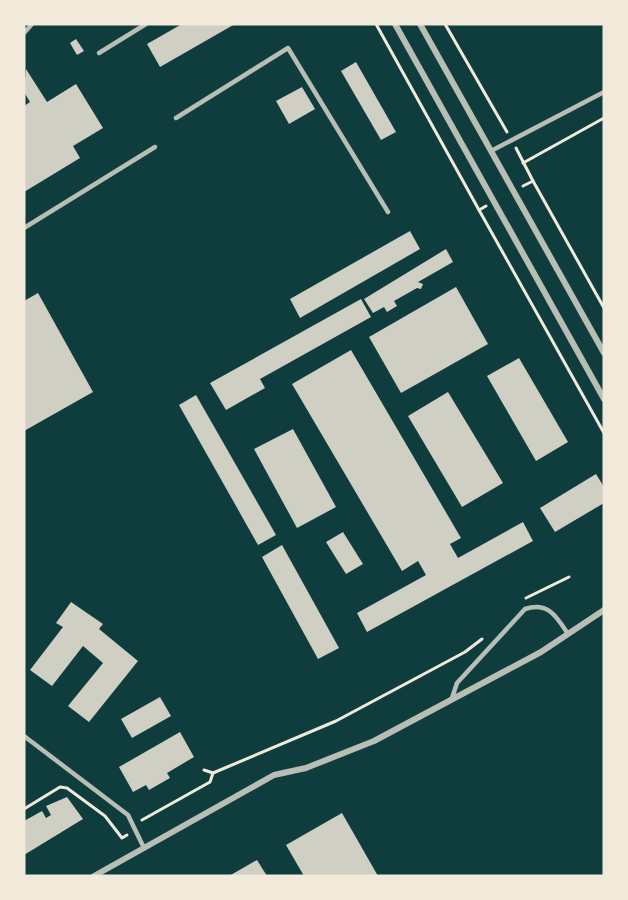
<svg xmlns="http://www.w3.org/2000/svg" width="628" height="900" font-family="Helvetica,sans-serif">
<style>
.building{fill:#cfcfc3}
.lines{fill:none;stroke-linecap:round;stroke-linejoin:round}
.path{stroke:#f1e9da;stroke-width:3}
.service{stroke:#b8beb3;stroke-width:4.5}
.minor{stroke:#b8beb3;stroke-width:6}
</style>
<rect width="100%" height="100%" fill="#0f3d3e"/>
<g class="building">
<polygon points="182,24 235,24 160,67 147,44"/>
<polygon points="76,39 84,51 77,55 70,43"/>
<polygon points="356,62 396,132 381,140 341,71"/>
<polygon points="26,69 47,102 76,84 103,128 73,146 80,158 24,192 24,106 30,102 24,92"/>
<polygon points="302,87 315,109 289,124 276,101"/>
<polygon points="410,231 420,249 300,318 290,299"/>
<polygon points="446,249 453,262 418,282 423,284 421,289 417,288 394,301 397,306 387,312 384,307 373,313 364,299"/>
<polygon points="456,287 488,344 401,393 369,337"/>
<polygon points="38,293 93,392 24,431 24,301"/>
<polygon points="361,299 371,317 260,379 265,388 226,410 210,383"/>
<polygon points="351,350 461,538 450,544 458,558 523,522 533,541 367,632 357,613 426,575 418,561 402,571 292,384"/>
<polygon points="519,358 568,442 536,461 487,376"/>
<polygon points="448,392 503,483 462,507 408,416"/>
<polygon points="196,395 276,535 258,545 179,405"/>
<polygon points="293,429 336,507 297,528 254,449"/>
<polygon points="596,474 604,487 604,503 555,532 540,508"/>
<polygon points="343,532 363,564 346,574 326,542"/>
<polygon points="282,545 339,648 318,659 262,557"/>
<polygon points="71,602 103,624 99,629 138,661 89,722 68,706 103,663 83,646 52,686 30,670 63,627 56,623"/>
<polygon points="160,697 171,716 132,738 121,719"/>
<polygon points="180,732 194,757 167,773 170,778 149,790 146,785 133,792 119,767"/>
<polygon points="67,797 83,819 24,855 24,821 42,811 46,818 51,815 46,806"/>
<polygon points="342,813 378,876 304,876 286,845"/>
<polygon points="257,860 267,876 229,876"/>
</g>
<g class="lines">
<g class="path">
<polyline points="376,24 479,210"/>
<polyline points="445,24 507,132"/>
<polyline points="516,148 533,181 523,186"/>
<polyline points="523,163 604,118"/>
<polyline points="533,181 604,308"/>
<polyline points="486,206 479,210 604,433"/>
<polyline points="526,598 569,577"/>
<polyline points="204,770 213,773"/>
<polyline points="24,809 60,787 67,788 105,816 122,838 127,835"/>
<polyline points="142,820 210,782 213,773 336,721 465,652 482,639"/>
</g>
<g class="service">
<polyline points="24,33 32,24"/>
<polyline points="99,53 146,24"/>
<polyline points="176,118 288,48 388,212"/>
<polyline points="491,151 604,92"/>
<polyline points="24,228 155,147"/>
<path d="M452,698L457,683L525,609C548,601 557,617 568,634"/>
<polyline points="24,736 128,815 144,848"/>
</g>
<g class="minor">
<polyline points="395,24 604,399"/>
<polyline points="420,24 604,353"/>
<polyline points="94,876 274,775 306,768 374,741 541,652 604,610"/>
</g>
</g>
<rect width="628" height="900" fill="none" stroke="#f1e9da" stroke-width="51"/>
</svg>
